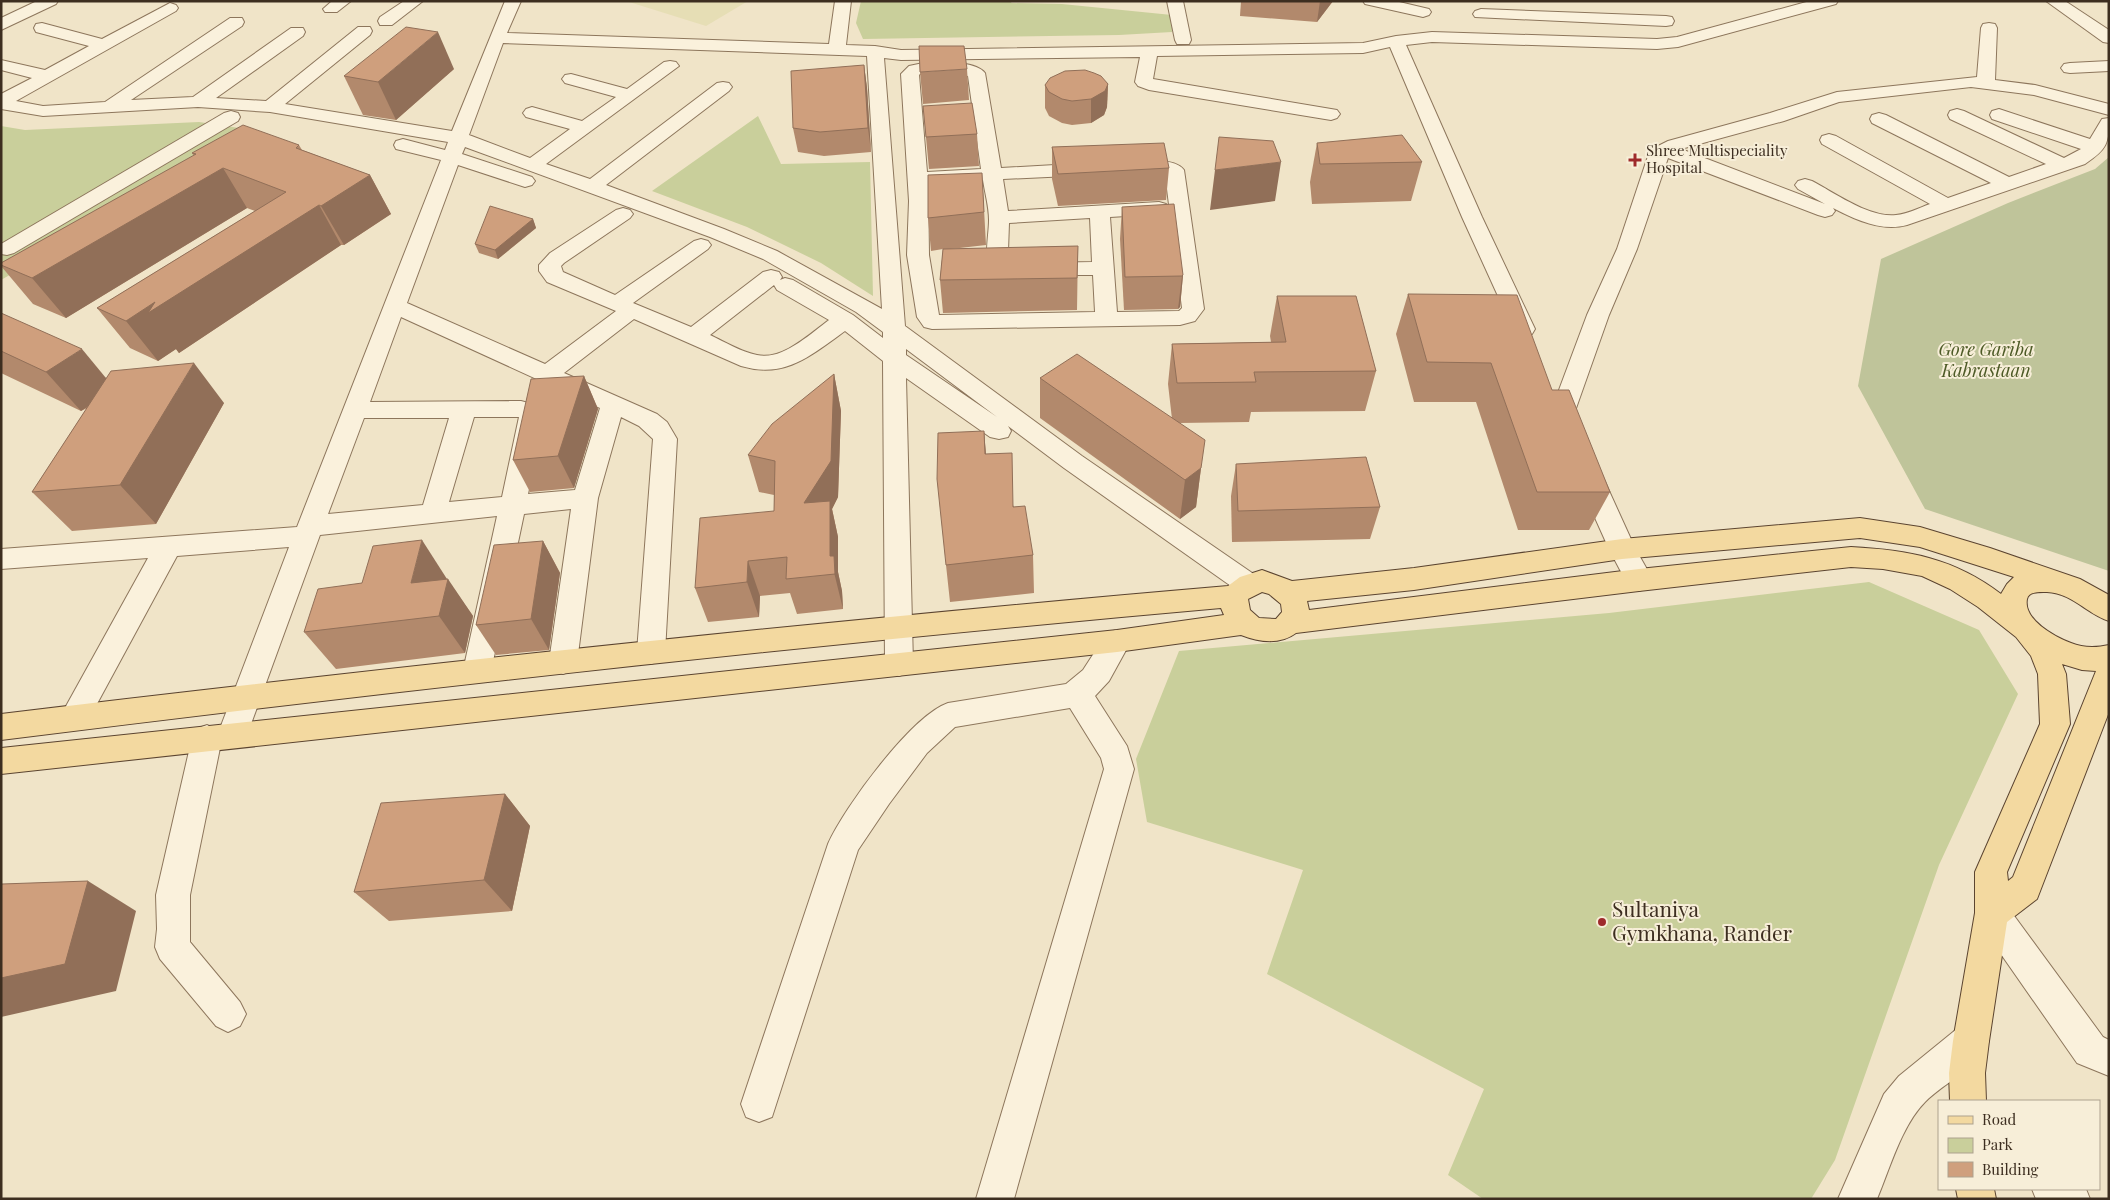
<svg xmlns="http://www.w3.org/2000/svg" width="2110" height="1200" font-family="'Playfair Display',serif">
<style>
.farmland{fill:#e6deb5}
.green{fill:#c9cf9b}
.cemetery{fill:#bfc49a}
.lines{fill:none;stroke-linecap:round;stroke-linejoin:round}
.minor-casing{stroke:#8d765c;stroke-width:2}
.major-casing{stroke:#5b4430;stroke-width:2}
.minor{fill:#faf1dc;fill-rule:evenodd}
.major{fill:#f3d9a0;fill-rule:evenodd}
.wall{fill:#b2896c}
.shaded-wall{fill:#916f58}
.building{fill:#cf9f7d;stroke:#916f58}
.poi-dot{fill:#9e2a2b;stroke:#f7eed8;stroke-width:2}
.labels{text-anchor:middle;stroke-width:4;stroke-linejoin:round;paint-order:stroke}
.far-poi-label{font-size:15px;fill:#3d2e20;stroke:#f7eed8;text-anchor:start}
.park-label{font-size:18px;font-style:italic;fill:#4d5a26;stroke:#f7eed8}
.near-poi-label{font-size:21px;fill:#3d2e20;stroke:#f7eed8;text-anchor:start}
</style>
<rect width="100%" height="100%" fill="#f0e4c8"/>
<polygon class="farmland" points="626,1 748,1 706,26"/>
<g class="green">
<polygon points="861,1 1012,1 1011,3 1062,4 1172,15 1172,32 1119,35 863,39 856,23"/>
<polygon points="758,116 781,164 870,162 873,296 821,263 747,227 652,191"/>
<polygon points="199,122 259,131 1,280 1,126 25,130"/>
<polygon points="1869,582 1979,630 2018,694 1939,865 1835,1160 1811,1199 1483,1199 1448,1175 1484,1089 1267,974 1303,870 1147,822 1136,759 1179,651 1609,613"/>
</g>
<polygon class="cemetery" points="2109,157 2109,571 1925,509 1858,386 1881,259 2008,203 2095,169"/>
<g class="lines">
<defs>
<g id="minor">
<polygon points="37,1 58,1 56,4 1,30 1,18"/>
<polygon points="332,1 351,1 337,12 325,12 323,9"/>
<polygon points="404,1 423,1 392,25 380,25 378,21 380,17"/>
<path d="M505,1H521L507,33L829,44L835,1H851L846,45L875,46L901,50L1363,43L1396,36L1432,32L1657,39L1677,37L1810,1H1838L1836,4L1678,47L1657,49L1432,42L1406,45L1482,217L1535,329L1532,334L1524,336L1516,334L1513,329L1462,217L1390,47L1363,53L1157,56L1153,79L1337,110L1340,114L1337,118L1331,120L1149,90L1138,86L1135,82L1140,57L901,60L884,58L905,326L1082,456L1258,577L1262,584L1258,591L1248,595L1238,591L1064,468L1008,426L1011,431L1008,437L999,439L990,437L906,378L913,664L909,672L899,676L889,672L885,664L883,361L845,331C810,356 785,379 741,366L634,319L564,373L657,414L667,422L677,439L665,652L661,660L651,664L641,660L637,652L653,439L639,426L621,417L598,498L577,662L573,670L563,674L553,670L549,662L571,509L524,514L491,671L487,679L477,683L467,679L463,671L497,516L320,535L247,735L243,744L232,748L221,743L190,895V942L240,1002L246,1014L240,1026L228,1032L216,1026L160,959L155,947L157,929L156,895L192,738L196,729L207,725L219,731L289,547L177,556L85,726L75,730L65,726L60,717L148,558L1,569V549L297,527L441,160L396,149L394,145L396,141L403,139L445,150L448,142L270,112L198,107L43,116L1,109V94L32,78L1,70V60L45,70L89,46L36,32L34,28L36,24L42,23L102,39L170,3L176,5L178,8L176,11L16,101L43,106L105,102L230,18H242L244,22L242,26L131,100L193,97L291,28H303L305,32L303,36L216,98L266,101L358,27H370L372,31L370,35L285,104L452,131ZM503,43L867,56L882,309L777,251L724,229L606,185L729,91L732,87L729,83L723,82L717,83L590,179L546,164L679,66L676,62L670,61L664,62L627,89L571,74L565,75L562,79L565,83L616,97L582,121L532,107L526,109L523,113L526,117L570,129L530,158L469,135ZM465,147L710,237L763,259L856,312L883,332V338L853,315L793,280L785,278L780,280L782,277L779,272L771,270L763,272L691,327L633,303L708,249L711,245L708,241L701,239L694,241L615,295L563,272L561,266L564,263L630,218L633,214L630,210L623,208L616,210L550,253L539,265V271L547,282L616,311L545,364L407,303L458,165L525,187L532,185L535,181L532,177L462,154ZM774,285L777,290L829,320C810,334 782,361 757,355C741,352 725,342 710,335ZM401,317L600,408L575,490L528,494L544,415L536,405L521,401L370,402ZM906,349L997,417L906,355ZM474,417H519L502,497L449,502ZM364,418H449L423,505L328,514Z"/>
<polygon points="1167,1 1183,1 1191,40 1189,44 1177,44 1175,40"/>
<polygon points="1363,1 1395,1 1429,9 1431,12 1429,15 1423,17 1365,4"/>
<polygon points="2046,1 2065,1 2109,30 2109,43 2103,42"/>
<polygon points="1481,9 1666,16 1672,17 1674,21 1672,25 1666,26 1475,17 1473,14 1475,11"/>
<path d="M1989,23L1995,24L1997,28L1995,80L2035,85L2109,104V115L2034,95L1971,87L1839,102L1784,121L1681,149L1825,204L1798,189L1795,185L1798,181L1805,179L1812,181C1835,193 1869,218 1896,215C1907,214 1919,208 1930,204L1822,144L1820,140L1822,136L1829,134L1836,136L1948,198L1991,183L1872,123L1870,119L1872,115L1879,113L1886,115L2009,177L2046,164L1950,119L1948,115L1950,111L1957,109L1964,111L2064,158L2081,149L1992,119L1990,115L1992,111L1999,109L2090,139L2102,119L2109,118C2109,144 2107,149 2085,164L1907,225C1882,232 1856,220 1833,208L1835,211L1832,215L1825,217L1818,215L1668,158L1637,249L1609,315L1574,414L1570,420L1562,422L1554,420L1550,414L1587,315L1617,249L1648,156L1658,146L1668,141L1770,113L1837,92L1977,77L1981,28L1983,24Z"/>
<polygon points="2109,61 2109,71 2070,73 2064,72 2061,68 2064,64 2070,63"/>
<path d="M928,62C942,62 976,61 985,73L1001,168L1090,163L1097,165L1100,169L1097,173L1090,175L1003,179L1008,211L1159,202L1166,204L1169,208L1166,212L1159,214L1110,217L1117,312L1179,311L1182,308L1165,173L1130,174L1123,172L1120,168L1123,164C1137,160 1175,157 1184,170L1204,309L1195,321L1180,325L932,329L924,327L917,317L907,255L909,201L901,74L909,66ZM921,73H947L968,76L981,169L927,172L919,75ZM983,180C985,193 989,207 989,220C989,236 983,260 992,275L1000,277L1008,275L1011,270L1008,251L1009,223L1090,218L1092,262L1040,263L1032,264L1029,269L1032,274L1040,275H1093L1095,312L939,315L929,255L928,183Z"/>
<polygon points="231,111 238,113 240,117 238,121 14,253 7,255 1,254 1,244 224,113"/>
<polygon points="1587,462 1596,465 1600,471 1635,548 1653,580 1649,587 1639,591 1629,587 1609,549 1574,471 1578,465"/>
<path d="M1117,630L1127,633L1131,641L1109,681L1095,696L1127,746L1134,769L1014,1199H976L1104,769L1101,758L1070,708L955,727L927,753L889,804L858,850L772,1117L759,1122L746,1117L741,1104L828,844C844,808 911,716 948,703L1066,684L1083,670L1107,633Z"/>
<polygon points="1992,897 2004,902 2103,1037 2109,1040 2109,1076 2077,1063 1980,924 1975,913 1980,902"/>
<path d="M1971,1023L1984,1028L1989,1041C1978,1068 1945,1082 1925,1102C1902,1125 1890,1168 1877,1199H1838L1884,1094L1899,1076L1958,1028Z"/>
<polygon points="2032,1189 2086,1189 2090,1199 2036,1199"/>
</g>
<g id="major">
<path d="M1860,518L1920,527L1990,548L2080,579L2109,595V621C2087,614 2072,593 2047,592C2040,592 2029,591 2027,599C2023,620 2055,637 2071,643C2083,648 2096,648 2109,645V712L2037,899L2007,922L1989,1041L1985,1073L1986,1101H1950L1949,1073L1953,1041L1975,913V872L2040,724L2038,674L2031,656L2016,637L1978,607L1950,589L1922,576L1883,569L1851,567L1639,591L1296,633C1280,645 1259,642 1241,635L1117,652L1,774V748L1117,630L1224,615L1221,608C814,644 407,689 1,740V714C409,665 818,621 1228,586L1240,577L1262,570L1292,581L1414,568L1622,539ZM1860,538L1920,547L2014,577L2007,584L2001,594C1954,558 1908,550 1851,547L1639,569L1309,610L1307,601L1414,590L1622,559ZM1262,592L1269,594L1281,604L1282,612L1276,619L1259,618L1250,610L1248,599ZM2062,664L2082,670L2096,671L2013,877L2008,881L2007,872L2070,724L2066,674Z"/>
<polygon points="1956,1189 1994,1189 1996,1199 1958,1199"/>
</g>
</defs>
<use href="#minor" class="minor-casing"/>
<use href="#major" class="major-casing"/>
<use href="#minor" class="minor"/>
<use href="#major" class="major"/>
</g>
<g class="wall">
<polygon points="1241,1 1333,1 1317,22 1240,16"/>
<polygon points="864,65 867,88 871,152 824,156 798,152 793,128"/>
<polygon points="454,69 396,120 363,115 344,76"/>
<polygon points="967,69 969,100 923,104 920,72"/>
<polygon points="1108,84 1107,107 1104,115 1091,123 1072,125 1062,123 1049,116 1045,108 1045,85"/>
<polygon points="923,106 977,134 979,166 929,169"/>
<polygon points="1317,143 1422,162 1411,201 1312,204 1310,182"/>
<polygon points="299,145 302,150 370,175 391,214 344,245 341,245 179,353 176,349 158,361 130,348 97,308 255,211 247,208 66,318 33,304 1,266 1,263 194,156 192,153"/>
<polygon points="1052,147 1169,168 1166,200 1058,206 1052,179"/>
<polygon points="982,173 986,245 951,249 1078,246 1077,310 943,313 940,280 943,249 931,251 928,218"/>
<polygon points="1122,207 1183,275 1180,307 1178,309 1124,310 1120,239"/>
<polygon points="533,219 536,228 498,259 479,253 475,244"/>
<polygon points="1408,294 1552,390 1610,492 1589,530 1518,530 1476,402 1414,402 1396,334"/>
<polygon points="1277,296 1376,371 1365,411 1251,412 1249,422 1179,423 1201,468 1196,507 1180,519 1040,418 1040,378 1172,419 1168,384 1172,344 1271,342 1270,336"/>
<polygon points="1,313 106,378 224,403 156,524 72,531 32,492 87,408 81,411 1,373"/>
<polygon points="834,374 841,411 838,497 832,509 838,537 838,572 842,591 843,609 797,614 790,593 760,596 759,617 708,622 695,588 774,511 774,495 759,492 748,455"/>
<polygon points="584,376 598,409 574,488 530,492 513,460"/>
<polygon points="984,431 986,454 1014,507 1033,555 1034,593 950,602 946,565"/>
<polygon points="1236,464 1380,507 1370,539 1232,542 1231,496"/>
<polygon points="543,541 560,573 549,650 496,655 476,625"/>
<polygon points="447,579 473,616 465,653 336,669 304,632 362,583"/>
<polygon points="505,794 530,826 512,911 389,921 354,892"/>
</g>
<g class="shaded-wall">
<polygon points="1320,1 1333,1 1317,22"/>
<polygon points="438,32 454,69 396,120 378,82"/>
<polygon points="864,65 867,88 871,152 868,128"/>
<polygon points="1108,84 1107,107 1104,115 1091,123 1091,99"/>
<polygon points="1281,162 1275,201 1210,210 1215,170"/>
<polygon points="223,168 247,208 66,318 32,278"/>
<polygon points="370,175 391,214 344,245 321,206"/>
<polygon points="319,205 341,245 179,353 176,349 158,361 126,321 155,302"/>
<polygon points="533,219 536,228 498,259 495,250"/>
<polygon points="1183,275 1180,307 1178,309 1182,276"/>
<polygon points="82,349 115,389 81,411 46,372"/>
<polygon points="194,363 224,403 156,524 120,485"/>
<polygon points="834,374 841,411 838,497 832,509 838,537 838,572 842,591 843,609 830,556 804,503"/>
<polygon points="584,376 598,409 574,488 558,456"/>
<polygon points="984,431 987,471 985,454"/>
<polygon points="1201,468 1196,507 1180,519 1185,480"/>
<polygon points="422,540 447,579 439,616 411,583"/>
<polygon points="543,541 560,573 549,650 531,619"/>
<polygon points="748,561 760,596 759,617 747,582"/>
<polygon points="448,579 473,616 465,653 439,616"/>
<polygon points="505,794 530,826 512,911 484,880"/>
<polygon points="88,881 136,911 116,991 1,1017 1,978"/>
</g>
<g class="building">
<polygon points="406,27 438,32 378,82 344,76"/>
<polygon points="919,46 964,46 967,69 920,72"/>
<polygon points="864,65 868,128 820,132 793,128 791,71"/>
<polygon points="1085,70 1094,73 1101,76 1108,84 1105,91 1091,99 1072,101 1062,99 1049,92 1045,85 1050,78 1065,71"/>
<polygon points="972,103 977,134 926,137 923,106"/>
<polygon points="243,125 299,145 296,148 370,175 321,206 319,205 148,313 155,302 126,321 97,308 286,192 223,168 32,278 1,265 1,263 196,154 192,153"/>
<polygon points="1402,135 1422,162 1320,164 1317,143"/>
<polygon points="1219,137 1273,141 1281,162 1215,170"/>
<polygon points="1164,143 1169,168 1058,174 1052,147"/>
<polygon points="982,173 984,212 928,218 928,175"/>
<polygon points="1174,204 1183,275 1182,276 1125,277 1122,207"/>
<polygon points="490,206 533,219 495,250 475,244"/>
<polygon points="1078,246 1077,278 940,280 943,249"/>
<polygon points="1408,294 1517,295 1552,390 1569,390 1610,492 1537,492 1491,363 1427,362"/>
<polygon points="1277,296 1356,296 1376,371 1254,372 1256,382 1177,383 1172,344 1286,342"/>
<polygon points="1,313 82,349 46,372 1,351"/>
<polygon points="1077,354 1205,440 1201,468 1185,480 1040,378"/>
<polygon points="194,363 120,485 32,492 111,371"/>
<polygon points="834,374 831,461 804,503 830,501 830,556 834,556 835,574 786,579 787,557 748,561 747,582 695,588 700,518 774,511 775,461 748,455 772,424"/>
<polygon points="584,376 558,456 513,460 531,379"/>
<polygon points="984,431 985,454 1012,453 1013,507 1025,506 1033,555 946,565 937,479 938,433"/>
<polygon points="1366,457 1380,507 1238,511 1236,464"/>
<polygon points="422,540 411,583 448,579 439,616 304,632 318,589 362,583 373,546"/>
<polygon points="543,541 531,619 476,625 494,545"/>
<polygon points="505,794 484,880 354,892 381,803"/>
<polygon points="88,881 65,964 1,978 1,886 2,884"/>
</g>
<g class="poi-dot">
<path d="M1632.5 152.5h5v5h5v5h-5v5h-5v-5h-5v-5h5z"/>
<circle cx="1602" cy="922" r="5"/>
</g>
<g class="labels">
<g class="far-poi-label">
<text x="1646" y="156">Shree Multispeciality<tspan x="1646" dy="17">Hospital</tspan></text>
</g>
<g class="park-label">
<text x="1986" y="356">Gore Gariba<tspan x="1986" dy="21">Kabrastaan</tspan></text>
</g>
<g class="near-poi-label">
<text x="1612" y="917">Sultaniya<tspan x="1612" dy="24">Gymkhana, Rander</tspan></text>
</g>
</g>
<rect width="2110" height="1200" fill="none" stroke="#3d2e20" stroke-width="5"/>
<rect x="1938" y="1100" width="162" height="90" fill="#f7eed8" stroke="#ada18e"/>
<rect x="1948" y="1116" width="25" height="8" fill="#f3d9a0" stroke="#ada18e"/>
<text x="1982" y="1125" font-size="15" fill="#3d2e20">Road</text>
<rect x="1948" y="1138" width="25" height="15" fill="#c9cf9b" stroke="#ada18e"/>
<text x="1982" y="1150" font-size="15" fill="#3d2e20">Park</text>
<rect x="1948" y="1162" width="25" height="15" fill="#cf9f7d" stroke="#ada18e"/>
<text x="1982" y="1175" font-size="15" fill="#3d2e20">Building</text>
</svg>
